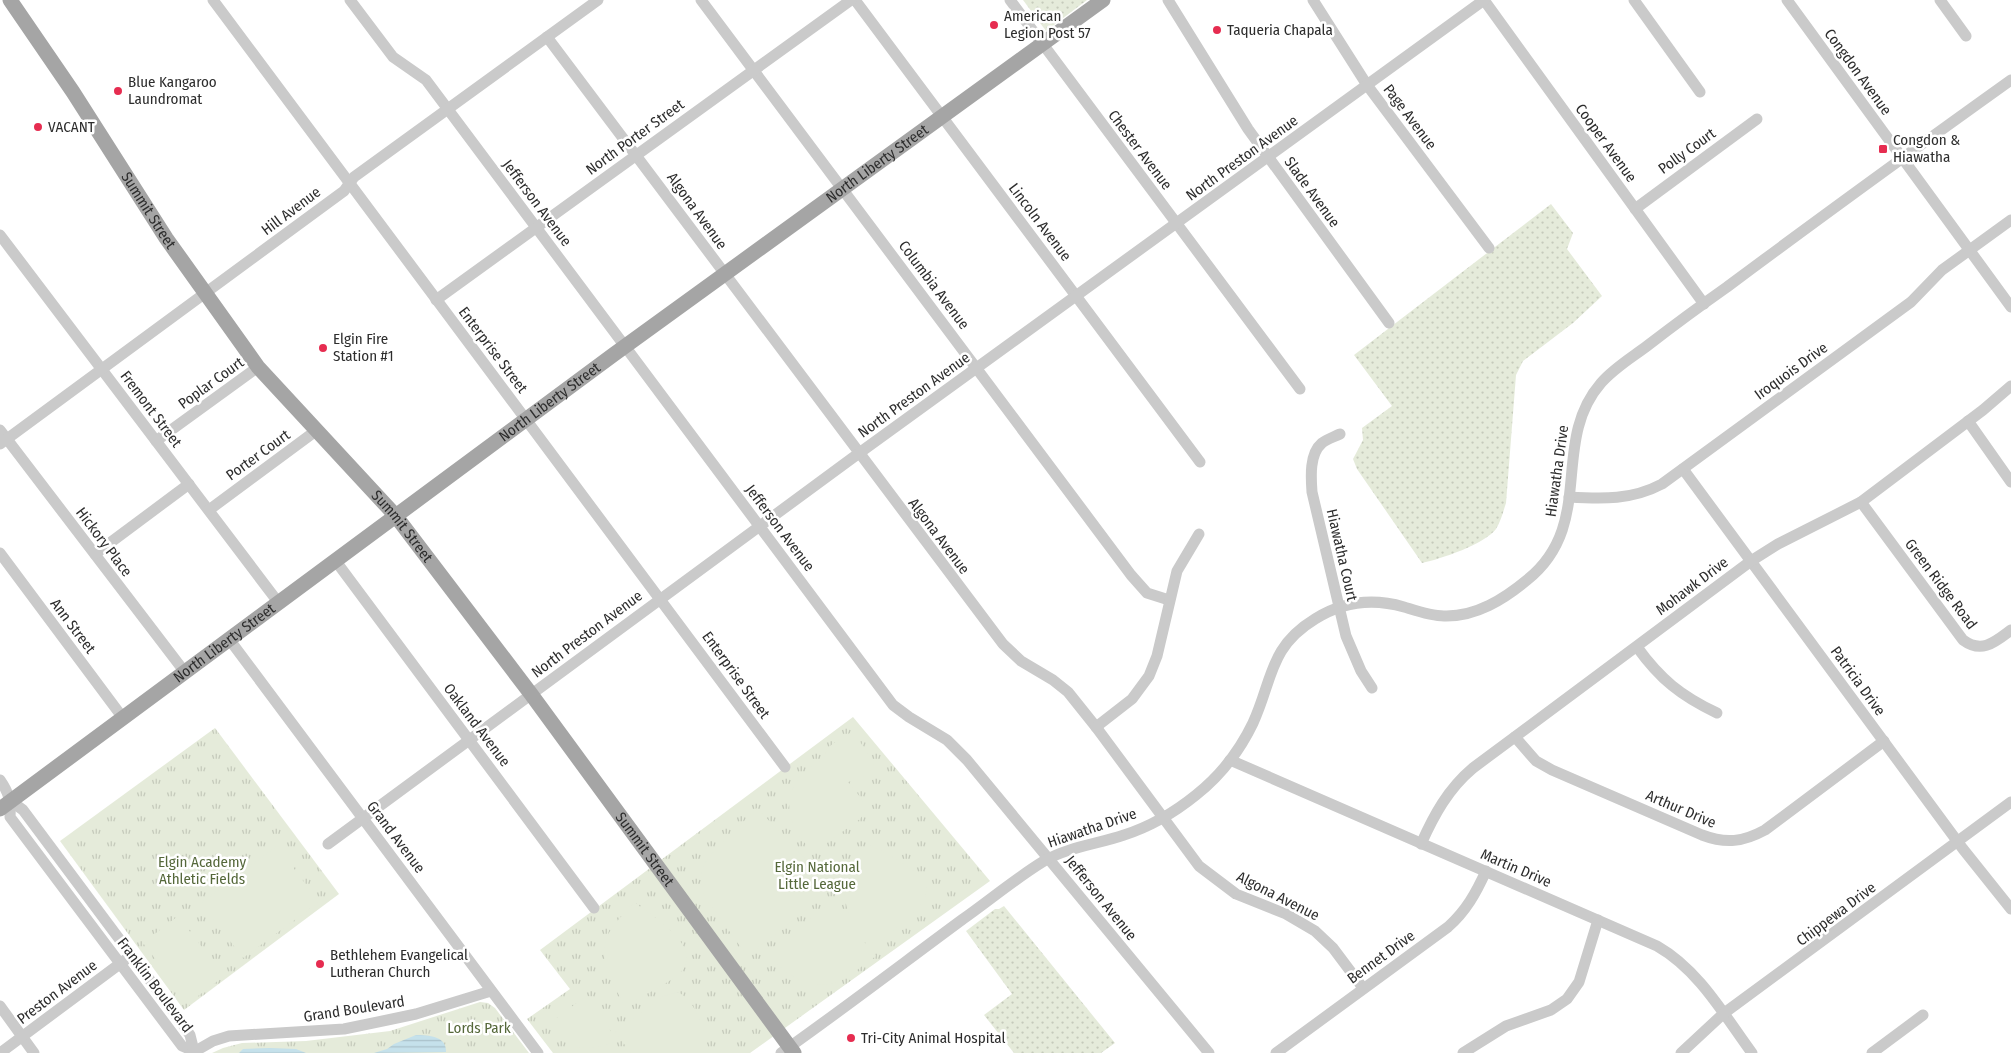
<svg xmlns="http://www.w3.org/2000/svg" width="2011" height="1053" font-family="'Fira Sans Condensed',sans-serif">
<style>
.grass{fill:url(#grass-dots)}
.park{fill:url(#park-tufts)}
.pitch{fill:#e5ebda}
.water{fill:url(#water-rules)}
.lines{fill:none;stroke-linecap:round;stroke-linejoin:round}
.minor{stroke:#cacaca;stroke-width:11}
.major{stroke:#a5a5a5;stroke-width:15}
.poi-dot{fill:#e62c50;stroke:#fff;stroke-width:2}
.labels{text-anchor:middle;stroke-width:5;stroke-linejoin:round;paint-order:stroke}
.poi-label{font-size:15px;fill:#2d2d2d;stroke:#fff;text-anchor:start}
.street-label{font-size:15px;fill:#2d2d2d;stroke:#fff}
.park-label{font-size:15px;fill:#55683a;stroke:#fff}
</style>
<defs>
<pattern id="grass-dots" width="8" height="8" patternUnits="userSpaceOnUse" patternTransform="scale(1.25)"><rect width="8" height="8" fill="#e5ebda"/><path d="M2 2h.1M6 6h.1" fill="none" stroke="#c5cabb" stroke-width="1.8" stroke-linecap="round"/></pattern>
<pattern id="park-tufts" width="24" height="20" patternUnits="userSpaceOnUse" patternTransform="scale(1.25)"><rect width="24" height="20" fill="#e5ebda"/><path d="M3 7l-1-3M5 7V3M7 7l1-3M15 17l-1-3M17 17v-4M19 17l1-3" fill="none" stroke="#c5cabb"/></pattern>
<pattern id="water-rules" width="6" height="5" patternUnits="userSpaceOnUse" patternTransform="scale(1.25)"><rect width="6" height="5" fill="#c5e1eb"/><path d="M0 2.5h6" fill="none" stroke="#aac1ca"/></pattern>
</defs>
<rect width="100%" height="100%" fill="#fff"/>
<g class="grass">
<polygon points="1023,0 1087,0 1046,31"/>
<path d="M1551,204L1573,233L1567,249L1602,296L1573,323L1523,361L1516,375L1506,503C1503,512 1501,521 1496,529C1485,544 1441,559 1422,563L1357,469L1353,459L1363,440L1362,428L1392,406L1354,355Z"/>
<polygon points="1004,906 1115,1043 1101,1053 1014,1053 984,1015 1012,994 966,931 995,909 999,909"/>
</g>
<g class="park">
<polygon points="853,717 990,881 750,1053 553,1053 527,1019 570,989 540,950"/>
<polygon points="215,728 339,894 184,1010 60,841"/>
<polygon points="480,1002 488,1003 495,1008 529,1053 212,1053 223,1048 242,1043 306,1041 390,1031"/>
</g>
<g class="pitch">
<path d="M853,731L874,763C872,775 859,779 848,782C856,793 873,806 860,819L813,853C794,831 779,808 798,779C803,770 814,766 822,759C826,756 825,753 827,749C833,742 846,736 853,731Z"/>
<path d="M757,808L828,883L827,894L747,956L705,897C693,868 710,855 729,836C738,827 747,818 757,808Z"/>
<path d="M868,844C881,851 929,873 927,891C925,907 888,934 876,945C837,916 835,879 868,844Z"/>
<polygon points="277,846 319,902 243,958 201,903"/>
<path d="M634,902C652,916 709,949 678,975C664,986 641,996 625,1006C614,985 599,964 606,940C610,926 625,913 634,902Z"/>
<path d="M829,907L837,909L876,956C863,965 851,976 837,982C809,993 783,972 766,953L824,908Z"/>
<polygon points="178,916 224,976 189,1003 143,943"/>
<path d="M678,992C699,1003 703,1033 710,1053H631L615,1032L664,996Z"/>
<path d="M586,996L593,997L616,1041C585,1053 568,1051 547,1025Z"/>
</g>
<g class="water">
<path d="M416,1035C428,1035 447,1036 446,1052L374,1053L387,1049L394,1044Z"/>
<polygon points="270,1048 296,1049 306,1053 239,1053 243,1049"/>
</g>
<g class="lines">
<g class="minor">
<polyline points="213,0 785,767"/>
<polyline points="350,0 393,57 426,80 893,705 909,717 947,740 967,760 1209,1053"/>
<polyline points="701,0 1131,575 1147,593 1169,600"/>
<polyline points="855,0 1200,462"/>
<polyline points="1010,0 1300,389"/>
<polyline points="1168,0 1248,129 1389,323"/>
<polyline points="1313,0 1367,85 1489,248"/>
<polyline points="1484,0 1704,304"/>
<polyline points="1634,0 1700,92"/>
<polyline points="1787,0 2011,307"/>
<polyline points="1940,0 1966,36"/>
<polyline points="547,37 1003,644 1021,661 1053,680 1068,692 1096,727 1199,866 1236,894 1286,914 1315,931 1333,948 1363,988"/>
<polyline points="1635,209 1757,119"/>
<polyline points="0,235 278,602"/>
<polyline points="436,300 851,0"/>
<polyline points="1968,421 2011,482"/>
<polyline points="0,430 184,671"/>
<path d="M1340,434C1334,437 1327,439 1322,443C1309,454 1311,478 1312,492L1346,636L1361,671L1372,688"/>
<polyline points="156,441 258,367"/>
<polyline points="0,444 344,191 354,177 598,0"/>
<polyline points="1683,469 1963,849 2011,909"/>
<path d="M1569,497C1603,499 1632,500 1662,484L1911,302L1942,270L2011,220"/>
<path d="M1861,502L1963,640C1982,654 1995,642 2011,630"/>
<polyline points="209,510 317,430"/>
<polyline points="0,553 123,718"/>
<polyline points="95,554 189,484"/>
<polyline points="335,560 594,908"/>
<polyline points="229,639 538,1053"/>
<path d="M1637,647C1660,679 1681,696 1717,713"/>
<polyline points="1096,727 1132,699 1149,676 1157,656 1177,571 1199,534"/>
<path d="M1515,737L1536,761L1552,770L1702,835C1726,844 1743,842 1765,830L1884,741"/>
<path d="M1230,760L1657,946C1699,970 1724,1015 1752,1053"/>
<path d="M0,780C9,793 11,801 10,817L182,1046L194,1051"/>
<polyline points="11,801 23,810 182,1023 190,1035 194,1051"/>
<polyline points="328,844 851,459 1484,0"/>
<path d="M1421,844C1434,815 1448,789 1473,768L1751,561L1778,544L1861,502L1983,410L2011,386"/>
<polyline points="0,1006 34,1053"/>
<polyline points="0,1053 125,960"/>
<polyline points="192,1053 213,1041 229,1036 344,1029 416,1014 491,991"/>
<path d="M781,1053C842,1010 902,964 963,919C990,900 1016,878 1044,861C1068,847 1098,844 1124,835C1149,827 1175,812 1196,795C1220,776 1240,750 1253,723C1273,679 1269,647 1315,619C1342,602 1373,598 1404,607C1417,611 1431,616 1444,616C1476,617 1504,599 1527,580C1597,524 1549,443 1601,383C1614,368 1631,358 1647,346C1673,326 1700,306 1727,287C1821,217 1916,148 2011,80"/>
<path d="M1276,1053L1448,927C1466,911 1476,893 1486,871"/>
<polyline points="1463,1053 1506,1026 1551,1010 1567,999 1579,982 1598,920"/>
<polyline points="1681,1053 1723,1014 2011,802"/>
<polyline points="1872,1053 1923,1015"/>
</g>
<g class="major">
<path id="s1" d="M10,0L73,92L166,238L258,367L395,515L531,694L794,1053"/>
<path id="s2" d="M0,809L613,355L1103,0"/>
</g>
</g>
<g class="poi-dot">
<circle cx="994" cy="25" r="5"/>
<circle cx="1217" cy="30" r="5"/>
<circle cx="118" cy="91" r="5"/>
<circle cx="38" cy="127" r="5"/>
<rect x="1878" y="144" width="10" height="10" rx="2.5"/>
<circle cx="323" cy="348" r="5"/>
<circle cx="320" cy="964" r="5"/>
<circle cx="851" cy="1038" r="5"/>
</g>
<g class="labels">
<g class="poi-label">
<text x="1004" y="21">American<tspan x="1004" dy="17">Legion Post 57</tspan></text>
<text x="1227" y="35">Taqueria Chapala</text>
<text x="128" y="87">Blue Kangaroo<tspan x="128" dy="17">Laundromat</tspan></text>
<text x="48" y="132">VACANT</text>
<text x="1893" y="145">Congdon &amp;<tspan x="1893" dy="17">Hiawatha</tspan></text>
<text x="333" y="344">Elgin Fire<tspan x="333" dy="17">Station #1</tspan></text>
<text x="330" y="960">Bethlehem Evangelical<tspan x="330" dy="17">Lutheran Church</tspan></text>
<text x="861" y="1043">Tri-City Animal Hospital</text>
</g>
<g class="street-label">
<text transform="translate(1858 72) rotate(54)" y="5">Congdon Avenue</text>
<text transform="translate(1410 117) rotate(53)" y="5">Page Avenue</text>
<text transform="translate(635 137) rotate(-36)" y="5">North Porter Street</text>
<text transform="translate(1606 143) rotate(54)" y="5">Cooper Avenue</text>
<text transform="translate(1140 150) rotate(53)" y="5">Chester Avenue</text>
<text transform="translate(1687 151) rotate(-36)" y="5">Polly Court</text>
<text transform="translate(1242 158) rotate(-36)" y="5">North Preston Avenue</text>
<text dy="5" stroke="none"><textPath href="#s2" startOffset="1089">North Liberty Street</textPath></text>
<text transform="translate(1312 192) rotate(54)" y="5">Slade Avenue</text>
<text transform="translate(537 203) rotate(53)" y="5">Jefferson Avenue</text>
<text dy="5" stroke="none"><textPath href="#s1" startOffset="252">Summit Street</textPath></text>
<text transform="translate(291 211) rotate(-37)" y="5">Hill Avenue</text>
<text transform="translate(697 211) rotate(54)" y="5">Algona Avenue</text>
<text transform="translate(1040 222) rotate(53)" y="5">Lincoln Avenue</text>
<text transform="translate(934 285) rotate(53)" y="5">Columbia Avenue</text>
<text transform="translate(493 350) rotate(53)" y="5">Enterprise Street</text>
<text transform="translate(1791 371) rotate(-36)" y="5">Iroquois Drive</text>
<text transform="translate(211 383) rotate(-36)" y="5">Poplar Court</text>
<text transform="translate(914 395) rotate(-36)" y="5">North Preston Avenue</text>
<text dy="5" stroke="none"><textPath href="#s2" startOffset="684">North Liberty Street</textPath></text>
<text transform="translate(151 409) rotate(53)" y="5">Fremont Street</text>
<text transform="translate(258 455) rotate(-36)" y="5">Porter Court</text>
<text transform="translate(1557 471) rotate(-82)" y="5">Hiawatha Drive</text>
<text dy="5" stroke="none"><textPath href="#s1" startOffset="658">Summit Street</textPath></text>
<text transform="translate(780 528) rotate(53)" y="5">Jefferson Avenue</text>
<text transform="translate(939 536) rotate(53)" y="5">Algona Avenue</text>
<text transform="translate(104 542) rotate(53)" y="5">Hickory Place</text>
<text transform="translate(1342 555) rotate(77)" y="5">Hiawatha Court</text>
<text transform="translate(1941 584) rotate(53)" y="5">Green Ridge Road</text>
<text transform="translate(1692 586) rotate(-37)" y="5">Mohawk Drive</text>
<text transform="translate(73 626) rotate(53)" y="5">Ann Street</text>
<text transform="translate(587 634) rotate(-37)" y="5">North Preston Avenue</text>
<text dy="5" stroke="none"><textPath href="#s2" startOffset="279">North Liberty Street</textPath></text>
<text transform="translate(736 675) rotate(54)" y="5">Enterprise Street</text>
<text transform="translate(1858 681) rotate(54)" y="5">Patricia Drive</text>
<text transform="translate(477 725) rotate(53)" y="5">Oakland Avenue</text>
<text transform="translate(1681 809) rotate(23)" y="5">Arthur Drive</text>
<text transform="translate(1092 828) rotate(-19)" y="5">Hiawatha Drive</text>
<text transform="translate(396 837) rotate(53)" y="5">Grand Avenue</text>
<text dy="5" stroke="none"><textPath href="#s1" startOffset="1062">Summit Street</textPath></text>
<text transform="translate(1516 868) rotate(23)" y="5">Martin Drive</text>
<text transform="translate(1278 896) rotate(27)" y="5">Algona Avenue</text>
<text transform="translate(1101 898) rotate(51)" y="5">Jefferson Avenue</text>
<text transform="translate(1836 914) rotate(-37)" y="5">Chippewa Drive</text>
<text transform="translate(1381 957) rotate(-36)" y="5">Bennet Drive</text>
<text transform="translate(155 985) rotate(53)" y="5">Franklin Boulevard</text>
<text transform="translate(57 992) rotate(-37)" y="5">Preston Avenue</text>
<text transform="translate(354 1009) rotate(-9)" y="5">Grand Boulevard</text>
</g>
<g class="park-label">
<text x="202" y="867">Elgin Academy<tspan x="202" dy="17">Athletic Fields</tspan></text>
<text x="817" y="872">Elgin National<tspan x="817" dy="17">Little League</tspan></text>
<text x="479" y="1033">Lords Park</text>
</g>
</g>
</svg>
